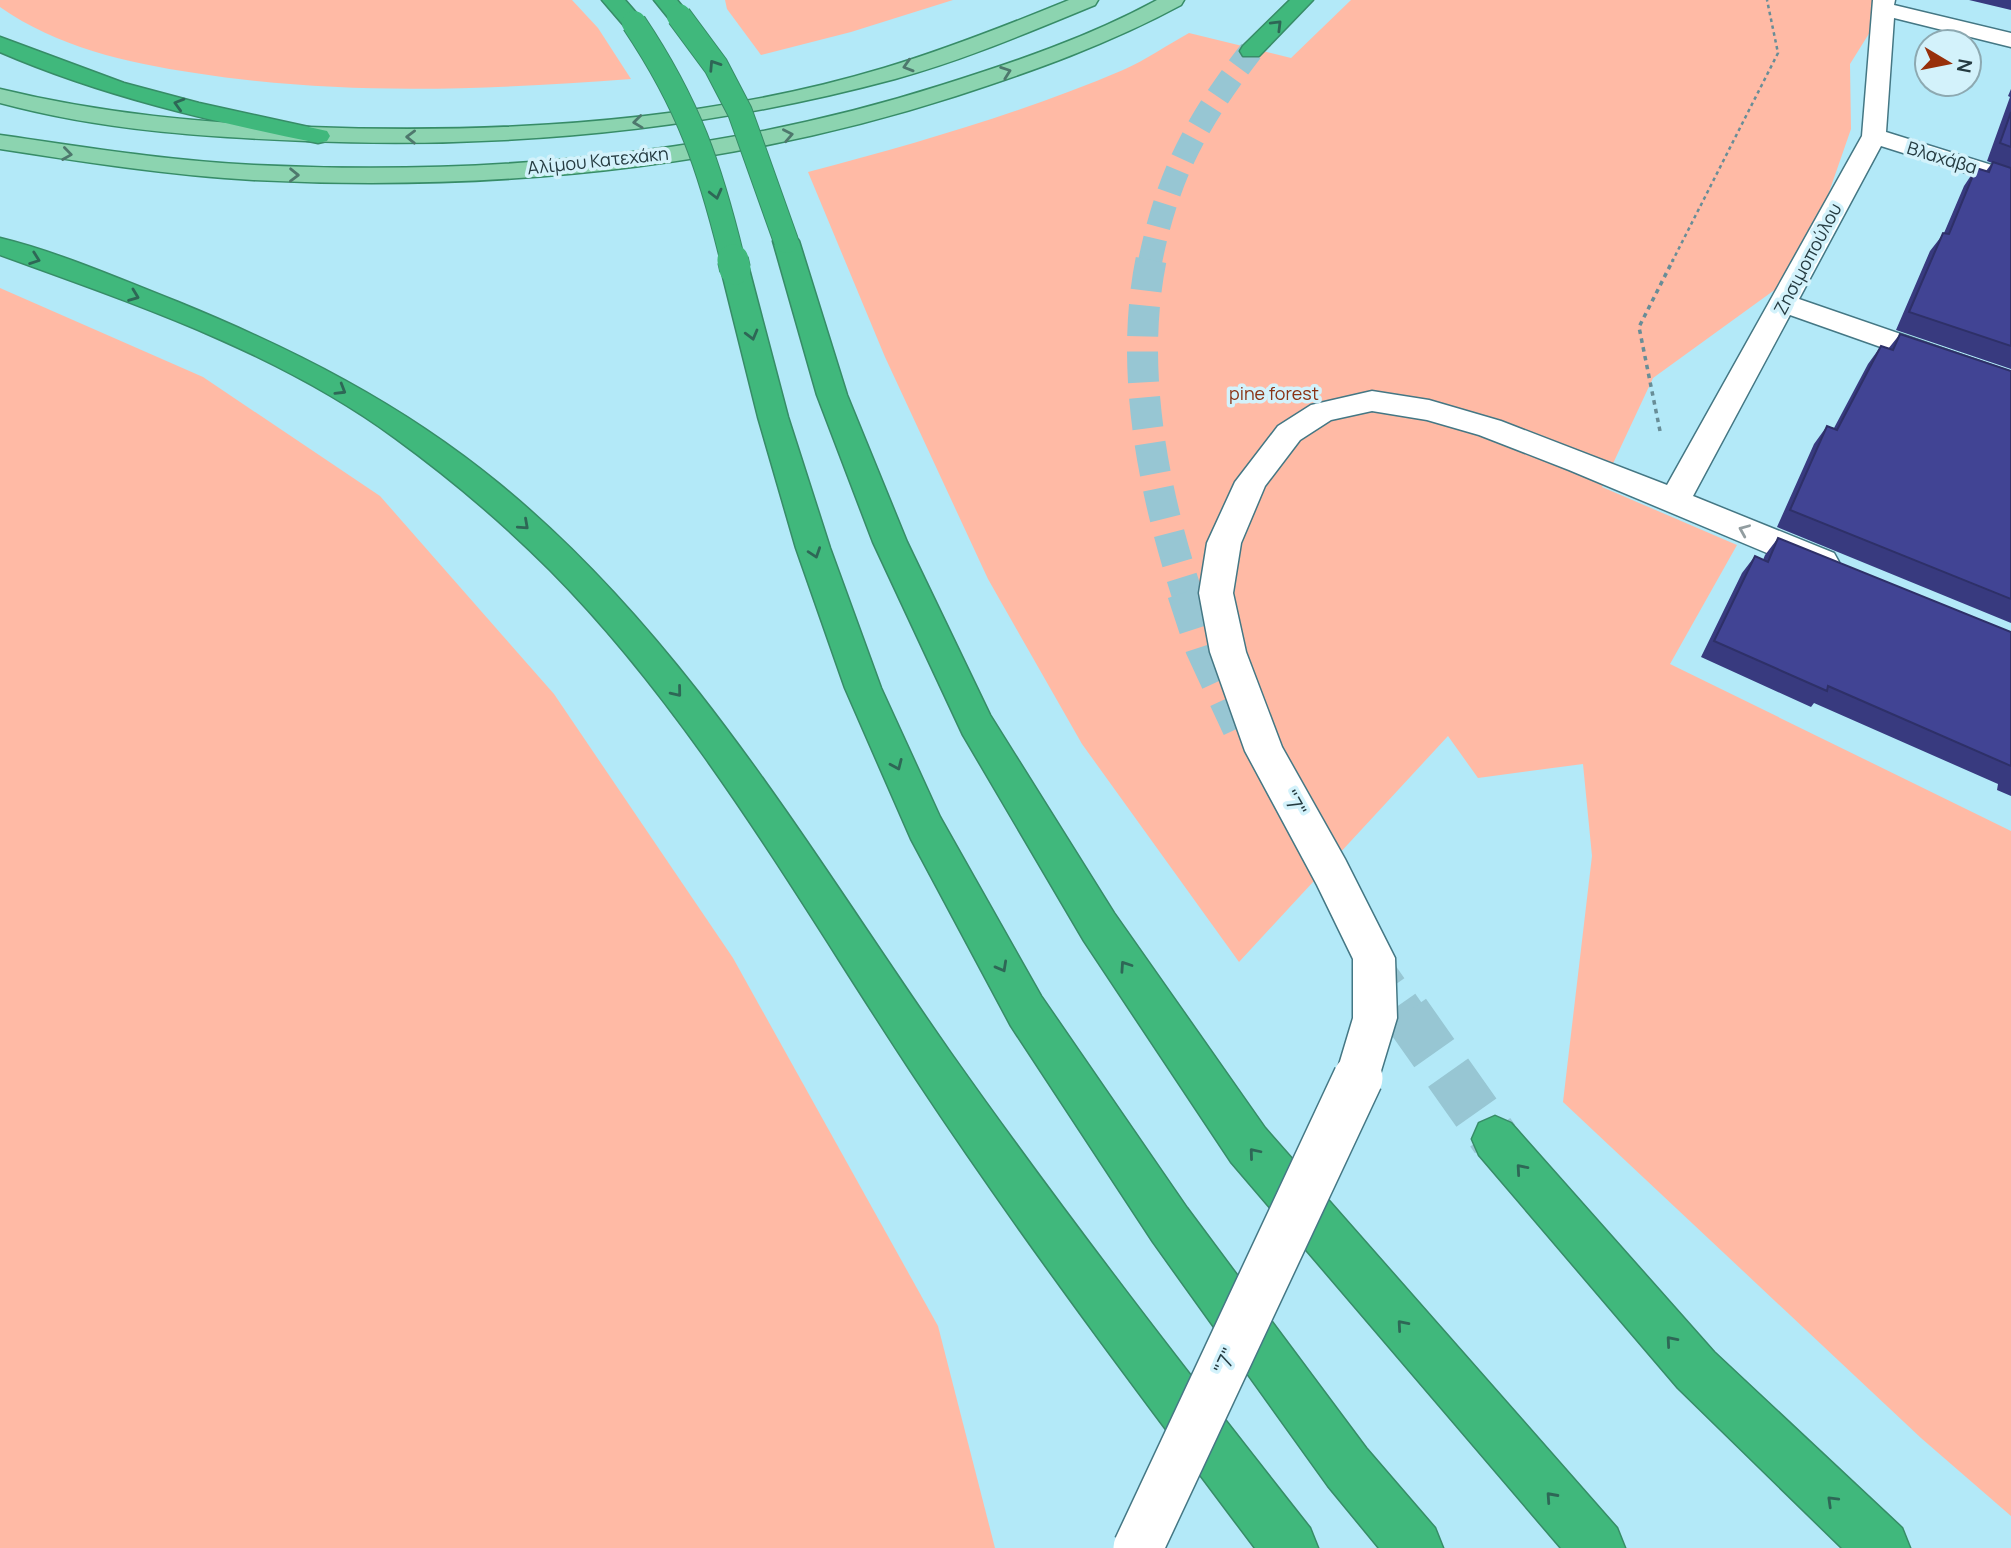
<svg xmlns="http://www.w3.org/2000/svg" width="2011" height="1548" font-family="Manrope,sans-serif">
<style>
.green{fill:#ffbaa5}
.lines{fill:none;stroke-linecap:round;stroke-linejoin:round}
.motorway-tunnel-far3{stroke:#97c6d3;stroke-width:24;stroke-dasharray:24 12;stroke-linecap:butt}
.motorway-tunnel-far2{stroke:#97c6d3;stroke-width:31;stroke-dasharray:31 15;stroke-linecap:butt}
.motorway-tunnel-far1{stroke:#97c6d3;stroke-width:38;stroke-dasharray:38 19;stroke-linecap:butt}
.motorway-tunnel{stroke:#97c6d3;stroke-width:49;stroke-dasharray:49 24;stroke-linecap:butt}
.minor-casing{stroke:#447784;stroke-width:3}
.primary-casing{stroke:#378c67;stroke-width:3}
.motorway-casing{stroke:#378c67;stroke-width:3}
.path-far1{stroke:#688d97;stroke-width:2.5;stroke-dasharray:3.5 3.5;stroke-linecap:butt}
.path{stroke:#688d97;stroke-width:3.5;stroke-dasharray:4.5 4.5;stroke-linecap:butt}
.minor{fill:#fff;fill-rule:evenodd}
.primary{fill:#8cd4b0;fill-rule:evenodd}
.motorway{fill:#40b87c;fill-rule:evenodd}
.minor-bridge-casing{stroke:#447784;stroke-width:52;stroke-linecap:butt}
.motorway-bridge-far1-casing{stroke:#378c67;stroke-width:26;stroke-linecap:butt}
.motorway-bridge-casing{stroke:#378c67;stroke-width:32;stroke-linecap:butt}
.minor-bridge{stroke:#fff;stroke-width:49}
.motorway-bridge-far1{stroke:#40b87c;stroke-width:24}
.motorway-bridge{stroke:#40b87c;stroke-width:31}
.wall{fill:#383a7f}
.building{fill:#414494;stroke:#2e3068;stroke-width:2}
.oneway{stroke:#2e6756}
.oneway2{stroke:#4e786d}
.oneway3{stroke:#929da0}
.labels{text-anchor:middle;stroke-width:7;stroke-linejoin:round;paint-order:stroke}
.far-street-label{font-size:18px;fill:#253b41;stroke:#d3f2fb}
.far-park-label{font-size:18px;fill:#893215;stroke:#d3f2fb}
.street-label{font-size:21px;fill:#253b41;stroke:#d3f2fb}
</style>
<rect width="100%" height="100%" fill="#b3e9f8"/>
<g class="green">
<path d="M0,0H572L598,28L631,79C485,90 339,96 195,73C127,63 57,47 0,7Z"/>
<polygon points="725,0 953,0 851,32 761,55 727,9"/>
<path d="M1351,0H1886L1885,8L1850,64L1851,129L1802,270L1653,378L1602,487L1737,545L1670,664L2011,831V1516L1921,1438L1563,1102L1592,856L1583,764L1478,778L1448,736L1239,962L1082,744L988,579L885,357L808,172C915,144 1022,113 1123,70C1146,60 1167,45 1189,33L1291,58Z"/>
<polygon points="0,288 203,377 380,496 554,694 733,958 938,1326 995,1548 0,1548"/>
</g>
<g class="lines">
<path class="motorway-tunnel-far3" d="M1150,262C1168,174 1197,121 1251,51"/>
<path class="motorway-tunnel-far2" d="M1151,260C1129,370 1153,489 1187,594"/>
<g class="motorway-tunnel-far1">
<polyline points="1186,592 1204,647 1241,727"/>
<polyline points="1367,958 1407,1015"/>
</g>
<polyline class="motorway-tunnel" points="1406,1013 1495,1139"/>
<defs>
<polygon id="minor" points="1873,0 1895,0 1894,5 2011,33 2011,47 1894,18 1886,132 2011,171 2011,187 1881,146 1799,299 2011,372 2011,393 1790,315 1693,496 1834,553 1839,562 1834,571 1822,574 1810,571 1569,470 1479,435 1427,420 1372,411 1331,420 1300,440 1265,486 1241,543 1233,593 1246,652 1282,747 1345,859 1395,958 1397,1018 1374,1094 1358,1100 1342,1094 1335,1078 1353,1018 1353,959 1317,885 1245,751 1210,652 1199,593 1207,543 1235,482 1278,426 1311,405 1372,391 1429,400 1501,421 1667,485 1862,136"/>
<g id="primary">
<path d="M1069,0H1098L1095,5C1029,32 964,60 895,79C702,131 505,149 306,141C203,137 100,130 0,103V89C102,114 204,123 309,127C498,134 701,123 884,68C947,49 1008,25 1069,0Z"/>
<path d="M1157,0H1184L1181,5C1109,44 1033,71 956,96C729,169 491,192 253,180C168,175 84,162 0,149V135C84,147 169,161 254,165C486,176 719,156 942,85C1015,62 1089,37 1157,0Z"/>
</g>
<g id="motorway">
<polygon points="602,0 625,0 645,23 642,28 626,28"/>
<polygon points="654,0 677,0 690,16 687,21 671,21"/>
<polygon points="1290,0 1313,0 1259,56 1243,56 1240,51 1243,46"/>
<path d="M0,37L124,83L199,103L327,131L330,136L327,141L318,143C210,121 102,96 0,52Z"/>
<polygon points="786,233 795,235 799,241 847,395 907,542 990,715 1114,913 1265,1128 1617,1528 1625,1548 1561,1548 1231,1162 1084,941 963,735 873,542 817,395 773,241 777,235"/>
<path d="M0,238C58,252 122,280 178,302C293,349 402,404 498,483C687,637 812,855 950,1052C1065,1215 1187,1372 1310,1528L1318,1548H1255C1140,1395 1024,1242 918,1082C803,909 697,718 550,570C502,522 450,478 395,438C278,352 135,304 0,255Z"/>
<polygon points="735,261 745,263 749,269 788,417 830,548 881,688 940,817 1041,996 1187,1208 1366,1448 1435,1528 1443,1548 1379,1548 1328,1486 1153,1242 1011,1026 911,839 845,688 796,548 758,417 721,269 725,263"/>
<polygon points="1495,1116 1511,1123 1714,1352 1902,1528 1910,1548 1842,1548 1678,1388 1479,1155 1472,1139 1479,1123"/>
</g>
</defs>
<use href="#minor" class="minor-casing"/>
<use href="#primary" class="primary-casing"/>
<use href="#motorway" class="motorway-casing"/>
<polyline class="path-far1" points="1672,262 1778,53 1767,0"/>
<polyline class="path" points="1660,431 1639,327 1673,260"/>
<use href="#minor" class="minor"/>
<use href="#primary" class="primary"/>
<use href="#motorway" class="motorway"/>
<defs>
<polyline id="minor-bridge" points="1138,1548 1358,1078"/>
<g id="motorway-bridge-far1">
<polyline points="679,16 716,66 740,112 786,241"/>
<path d="M634,23C689,105 710,167 733,262"/>
</g>
<polyline id="motorway-bridge" points="733,260 735,269"/>
</defs>
<use href="#minor-bridge" class="minor-bridge-casing"/>
<use href="#motorway-bridge-far1" class="motorway-bridge-far1-casing"/>
<use href="#motorway-bridge" class="motorway-bridge-casing"/>
<use href="#minor-bridge" class="minor-bridge"/>
<use href="#motorway-bridge-far1" class="motorway-bridge-far1"/>
<use href="#motorway-bridge" class="motorway-bridge"/>
</g>
<g class="wall">
<polygon points="1969,0 2011,0 2011,10"/>
<polygon points="2011,89 2011,369 1896,330 1930,251 1944,233 1964,186 1976,168 1986,171 1992,163 1987,161 2010,97 2008,96"/>
<polygon points="1900,334 2011,371 2011,623 1777,527 1814,444 1827,426 1834,428 1868,364 1881,346 1888,349"/>
<polygon points="1778,538 2011,632 2011,796 1997,790 1998,784 1814,703 1811,707 1701,657 1742,573 1755,556 1763,560 1765,555"/>
</g>
<g class="building">
<polygon points="2011,112 2011,147 2000,143"/>
<polygon points="1993,162 2011,168 2011,346 1909,312 1943,233 1949,234 1976,168 1989,172"/>
<polygon points="1900,334 2011,371 2011,599 1790,510 1827,426 1837,430 1881,346 1893,350"/>
<polygon points="1778,538 2011,632 2011,766 1828,686 1827,691 1714,641 1755,556 1768,562"/>
</g>
<defs><path id="oneway-chevron" d="M-2-3.5L2.5 0L-2 3.5" fill="none" stroke-width="1.6" stroke-linecap="round" stroke-linejoin="round" transform="scale(1.75)"/></defs>
<g class="oneway">
<use href="#oneway-chevron" transform="translate(1277 25) rotate(-45)"/>
<use href="#oneway-chevron" transform="translate(714 65) rotate(-123)"/>
<use href="#oneway-chevron" transform="translate(179 104) rotate(-164)"/>
<use href="#oneway-chevron" transform="translate(716 194) rotate(76)"/>
<use href="#oneway-chevron" transform="translate(35 259) rotate(20)"/>
<use href="#oneway-chevron" transform="translate(134 296) rotate(21)"/>
<use href="#oneway-chevron" transform="translate(752 335) rotate(75)"/>
<use href="#oneway-chevron" transform="translate(341 390) rotate(31)"/>
<use href="#oneway-chevron" transform="translate(524 525) rotate(42)"/>
<use href="#oneway-chevron" transform="translate(815 553) rotate(71)"/>
<use href="#oneway-chevron" transform="translate(677 692) rotate(51)"/>
<use href="#oneway-chevron" transform="translate(897 765) rotate(66)"/>
<use href="#oneway-chevron" transform="translate(1125 966) rotate(-124)"/>
<use href="#oneway-chevron" transform="translate(1002 967) rotate(61)"/>
<use href="#oneway-chevron" transform="translate(1254 1153) rotate(-130)"/>
<use href="#oneway-chevron" transform="translate(1521 1169) rotate(-131)"/>
<use href="#oneway-chevron" transform="translate(1402 1325) rotate(-131)"/>
<use href="#oneway-chevron" transform="translate(1671 1341) rotate(-131)"/>
<use href="#oneway-chevron" transform="translate(1551 1497) rotate(-132)"/>
<use href="#oneway-chevron" transform="translate(1832 1501) rotate(-136)"/>
</g>
<g class="oneway2">
<use href="#oneway-chevron" transform="translate(908 66) rotate(163)"/>
<use href="#oneway-chevron" transform="translate(1006 72) rotate(-20)"/>
<use href="#oneway-chevron" transform="translate(638 122) rotate(173)"/>
<use href="#oneway-chevron" transform="translate(788 135) rotate(-11)"/>
<use href="#oneway-chevron" transform="translate(411 137) rotate(-179)"/>
<use href="#oneway-chevron" transform="translate(67 154) rotate(8)"/>
<use href="#oneway-chevron" transform="translate(294 175) rotate(1)"/>
</g>
<use class="oneway3" href="#oneway-chevron" transform="translate(1744 530) rotate(-157)"/>
<g class="labels">
<g class="far-street-label">
<text transform="translate(1942 158) rotate(17)" y="6">Βλαχάβα</text>
<text transform="translate(598 161) rotate(-6)" y="6">Αλίμου Κατεχάκη</text>
<text transform="translate(1808 259) rotate(-62)" y="6">Ζησιμοπούλου</text>
</g>
<g class="far-park-label">
<text x="1274" y="400">pine forest</text>
</g>
<g class="street-label">
<text transform="translate(1294 804) rotate(61)" y="7">"7"</text>
<text transform="translate(1226 1361) rotate(-65)" y="7">"7"</text>
</g>
</g>
<g transform="translate(1948 63) rotate(100)"><circle r="33" fill="#d3f2fb" stroke="#8da9b1" stroke-width="2"/>
<path d="M0-5L12 26L0 18L-12 26Z" fill="#97300b"/>
<text y="-10" font-size="19" font-weight="bold" text-anchor="middle" fill="#253b41">N</text>
</g>
</svg>
